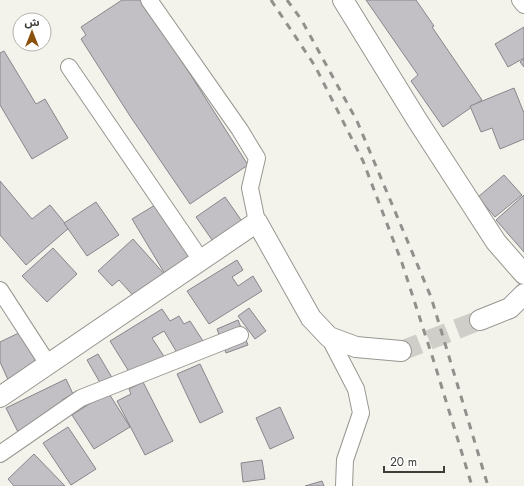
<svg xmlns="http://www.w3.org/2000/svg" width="524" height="486" font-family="Jost,'Noto Sans Arabic',sans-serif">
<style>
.building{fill:#c2bfc5;stroke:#89868c}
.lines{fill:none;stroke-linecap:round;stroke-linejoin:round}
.tertiary-tunnel{stroke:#cfcec8;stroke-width:20;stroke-dasharray:20 10;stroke-linecap:butt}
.minor-casing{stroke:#979690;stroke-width:18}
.tertiary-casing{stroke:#979690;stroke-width:22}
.minor{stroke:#fff;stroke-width:16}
.tertiary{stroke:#fff;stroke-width:20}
.rail{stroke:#91908c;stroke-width:3;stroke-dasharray:7 7;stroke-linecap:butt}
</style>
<rect width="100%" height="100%" fill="#f3f2eb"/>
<g class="building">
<polygon points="122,0 143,0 248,165 190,204 130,116 81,39 86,35 81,27"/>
<polygon points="366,0 416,0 434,26 432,27 482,100 443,127 411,81 418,75"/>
<polygon points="524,27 524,58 508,67 495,44"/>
<polygon points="4,51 36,104 45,99 68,138 32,159 0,105 0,53"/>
<polygon points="524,59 524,67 520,62"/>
<polygon points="514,88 524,113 524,139 500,149 492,128 481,132 470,106"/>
<polygon points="504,175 522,195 495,217 478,197"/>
<polygon points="0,181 32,219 50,205 69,228 26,265 0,235"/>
<polygon points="524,195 524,252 496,220"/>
<polygon points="225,197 246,227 217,247 196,217"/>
<polygon points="165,199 198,255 165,274 132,219"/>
<polygon points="96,202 119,235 87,256 64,223"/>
<polygon points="133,239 166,276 139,302 119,280 112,286 98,271"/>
<polygon points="53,248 77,274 47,302 22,276"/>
<polygon points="237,260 243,270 232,277 238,286 253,276 262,291 209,324 187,291"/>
<polygon points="249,308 266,331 255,339 238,316"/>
<polygon points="162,309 170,321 179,316 184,324 190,321 203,341 179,356 164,331 152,338 165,358 133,378 110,341"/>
<polygon points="238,320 248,345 226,353 217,329"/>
<polygon points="27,329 45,368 10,384 0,362 0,342"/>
<polygon points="98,354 117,386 106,393 87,360"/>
<polygon points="200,364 223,412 200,423 177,374"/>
<polygon points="66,379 73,394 62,400 69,414 21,438 6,408"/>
<polygon points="143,382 173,441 145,455 117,401 131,394 129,389"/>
<polygon points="108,392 130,427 94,449 72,415"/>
<polygon points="280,407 294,438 270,449 256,418"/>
<polygon points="68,427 96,469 71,485 43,443"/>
<polygon points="34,454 65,486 14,486 8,479"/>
<polygon points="262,460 265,479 243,482 241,463"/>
<polygon points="322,481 324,486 305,486"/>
</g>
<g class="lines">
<polyline class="tertiary-tunnel" points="401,351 480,320"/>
<defs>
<g id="minor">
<polyline points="149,0 240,130 257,158 250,188 257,222"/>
<polyline points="520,0 524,5"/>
<polyline points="69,67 201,260"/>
<polyline points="0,290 48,364"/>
<polyline points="329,337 356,389 361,413 345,460 344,486"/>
<polyline points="0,454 81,398 240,335"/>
</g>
<g id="tertiary">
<polyline points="343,0 417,120 496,242 524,274"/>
<polyline points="480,320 510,308 524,294"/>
<polyline points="0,397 257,222 311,318 329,337 356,347 401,351"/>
</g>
</defs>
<use href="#minor" class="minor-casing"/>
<use href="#tertiary" class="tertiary-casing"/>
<use href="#minor" class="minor"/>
<use href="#tertiary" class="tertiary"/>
<g class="rail">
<polyline points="271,0 315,66 363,161 402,263 435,365 472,486"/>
<polyline points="287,0 301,19 357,121 431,297 488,486"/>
</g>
</g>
<g transform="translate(32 32)"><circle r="19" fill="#ffffff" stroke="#b1b1b0"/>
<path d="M0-3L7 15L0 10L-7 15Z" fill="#8b510c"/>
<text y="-6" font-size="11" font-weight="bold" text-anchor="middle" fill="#3d3d3a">ش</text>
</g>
<path d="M384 466v6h60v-6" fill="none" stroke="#3d3d3a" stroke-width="2"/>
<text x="390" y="466" font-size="12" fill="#3d3d3a" stroke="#ffffff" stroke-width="3" paint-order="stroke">20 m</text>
</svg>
